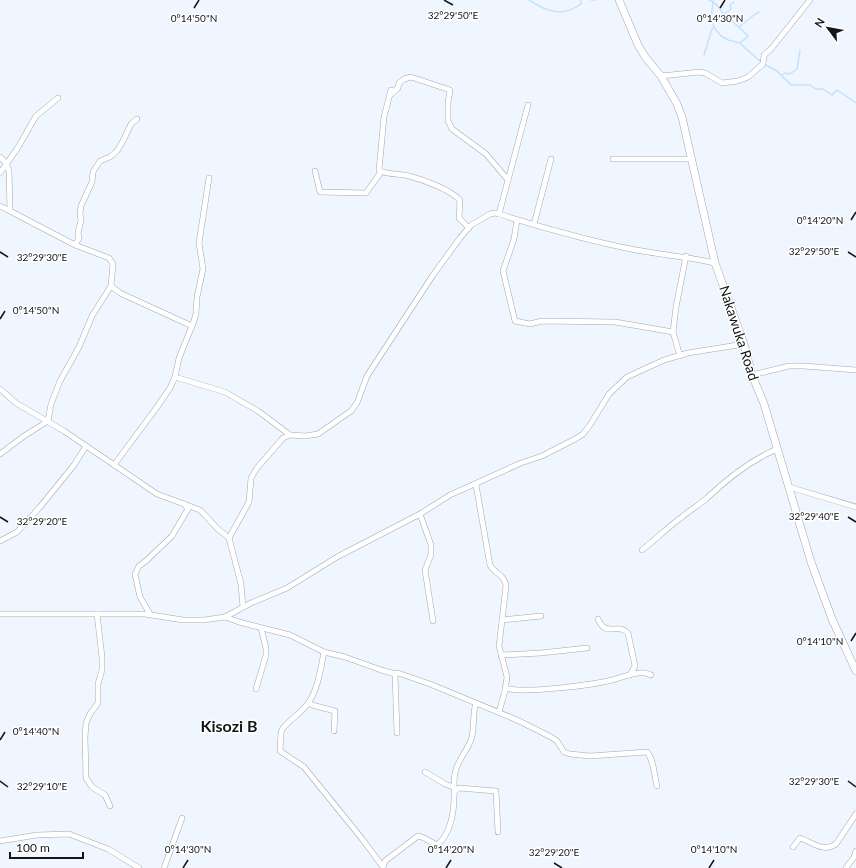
<svg xmlns="http://www.w3.org/2000/svg" width="856" height="868" font-family="Lato,sans-serif">
<style>
.lines{fill:none;stroke-linecap:round;stroke-linejoin:round}
.stream{stroke:#c2e2fe;stroke-width:1.5}
.minor-casing{stroke:#a2a7af;stroke-width:6}
.secondary-casing{stroke:#a2a7af;stroke-width:8}
.minor{stroke:#fff;stroke-width:5}
.secondary{stroke:#fff;stroke-width:7}
.ticks{fill:none;stroke:#131517;stroke-width:1.5}
.labels{text-anchor:middle;stroke-width:3;stroke-linejoin:round;paint-order:stroke}
.street-label{font-size:14px;fill:#131517;stroke:#fff}
.quarter-label{font-size:16px;font-weight:bold;fill:#131517;stroke:#fff}
.ticks-label{font-size:10px;text-anchor:middle;fill:#131517;stroke:#fff;stroke-width:3;stroke-linejoin:round;paint-order:stroke}
</style>
<rect width="100%" height="100%" fill="#f0f6ff"/>
<g class="lines">
<g class="stream">
<path d="M529,0C546,11 562,18 581,4V0"/>
<polyline points="591,0 595,0"/>
<path d="M709,0C719,3 720,12 727,17C734,23 742,29 748,36L740,43C747,50 754,56 761,62"/>
<polyline points="724,14 731,9 730,5 734,2"/>
<polyline points="714,27 720,35 728,40 740,43"/>
<polyline points="739,27 754,15 759,12"/>
<polyline points="704,55 712,29 714,27 711,19 713,1"/>
<polyline points="764,64 777,71 791,85 810,85 816,89 823,89 832,95 837,90 856,103"/>
<polyline points="782,75 785,73 790,74 797,69 800,50"/>
</g>
<defs>
<g id="minor">
<polyline points="661,76 700,72 705,73 722,83 738,81 748,77 763,64 764,55 771,49 810,0"/>
<path d="M391,90L384,117L379,170C382,174 402,174 409,176C424,180 449,189 460,200L459,218L469,228"/>
<polyline points="390,95 398,88 399,83 404,79 411,77 450,90 448,103 448,121 452,129 486,154 508,180"/>
<polyline points="0,157 6,163 9,171 10,211 75,245 109,258 113,264 111,286 120,293 192,326"/>
<polyline points="613,159 692,159"/>
<polyline points="315,171 320,192 366,193 381,172"/>
<polyline points="0,173 17,149 36,116 58,98"/>
<polyline points="0,206 10,211"/>
<polyline points="499,214 528,105"/>
<polyline points="517,220 514,239 503,271 515,321 530,324 542,321 615,322 673,332"/>
<polyline points="534,224 551,159"/>
<polyline points="75,245 79,238 78,232 81,221 80,213 81,206 92,182 93,172 100,161 110,157 117,151 123,141 131,124 137,119"/>
<polyline points="680,356 673,332 676,307 686,256"/>
<polyline points="752,375 789,366 804,366 856,370"/>
<polyline points="175,377 225,392 258,411 290,435"/>
<polyline points="0,389 16,403 64,431 157,494 200,510 218,529 229,538 241,584 243,607"/>
<polyline points="0,454 24,436 48,421 51,404 60,381 79,347 92,316 111,286"/>
<polyline points="114,465 157,407 170,388 175,377 179,358 194,321 196,313 197,297 203,269 199,243 209,178"/>
<path d="M476,485L490,565C495,574 505,575 506,586L499,646L507,677L505,691L499,712"/>
<polyline points="789,487 856,507"/>
<polyline points="420,514 431,545 431,555 425,570 433,621"/>
<path d="M229,538L249,502L251,478L257,468L283,438L290,435L305,436L318,434L351,411L357,403L367,376L433,275L460,238L471,225L480,220L490,214L495,213L499,214C544,228 590,241 636,250C663,255 689,257 715,263"/>
<polyline points="0,541 17,532 40,507 74,465 86,446"/>
<path d="M642,550C656,539 668,527 682,517C690,510 699,505 707,498C727,479 751,460 777,449"/>
<polyline points="0,614 145,614 183,620 204,620 225,617 251,603 287,588 337,557 420,514 450,495 521,463 542,456 577,438 583,434 590,425 609,394 627,377 664,360 688,353 744,344"/>
<polyline points="97,614 102,657 102,670 98,684 98,703 90,714 86,723 85,737 86,778 92,787 105,795 110,806"/>
<polyline points="150,614 140,597 135,574 139,566 147,560 172,536 188,509 184,504"/>
<path d="M225,617L239,622L290,635L324,652L345,657L381,670L395,674L398,673L430,684L517,720L551,737L557,741L564,752L570,754L590,756L647,752C654,760 654,775 657,786"/>
<path d="M598,619C606,638 617,622 628,633L635,666L630,675"/>
<polyline points="502,620 541,616"/>
<path d="M324,652C321,668 317,694 306,706C299,714 290,720 283,728L281,732L280,751L304,767L363,840L383,867L385,861L418,836L422,837L437,845C450,835 454,813 454,797C455,789 453,781 455,773C457,761 467,751 471,740C475,728 472,715 476,703"/>
<polyline points="501,655 541,653 587,648"/>
<polyline points="395,674 397,733"/>
<path d="M505,688C523,694 592,685 612,680C624,677 640,669 651,675"/>
<polyline points="256,689 266,655 266,648 261,628"/>
<polyline points="309,702 312,705 335,711 334,731"/>
<polyline points="425,772 445,784 453,787"/>
<polyline points="454,792 459,788 496,791 498,832"/>
<polyline points="0,841 37,835 69,834 108,849 139,868"/>
<path d="M793,847L800,838C812,842 823,853 836,844L856,814"/>
<polyline points="164,868 182,818"/>
<polyline points="846,868 854,857 856,851"/>
</g>
<polyline id="secondary" points="619,0 638,45 646,58 661,76 677,104 682,117 715,263 744,344 752,375 764,404 811,562 832,619 856,671"/>
</defs>
<use href="#minor" class="minor-casing"/>
<use href="#secondary" class="secondary-casing"/>
<use href="#minor" class="minor"/>
<use href="#secondary" class="secondary"/>
</g>
<path class="ticks" d="M444,0L453,5M194,8L199,0M720,8L725,0M851,220L856,212M0,252L8,257M848,252L856,257M0,319L5,311M0,517L8,522M848,517L856,522M851,641L856,633M0,740L5,732M0,781L8,787M848,781L856,787M554,863L562,868M183,868L188,860M446,868L451,860M709,868L714,860"/>
<g class="labels">
<g class="street-label">
<text transform="translate(739 333) rotate(72)" y="5">Nakawuka Road</text>
</g>
<g class="quarter-label">
<text x="229" y="732">Kisozi B</text>
</g>
</g>
<g class="ticks-label">
<text x="453" y="19">32°29'50"E</text>
<text x="194" y="22">0°14'50"N</text>
<text x="720" y="22">0°14'30"N</text>
<text x="820" y="224">0°14'20"N</text>
<text x="814" y="255">32°29'50"E</text>
<text x="42" y="261">32°29'30"E</text>
<text x="36" y="314">0°14'50"N</text>
<text x="814" y="520">32°29'40"E</text>
<text x="42" y="525">32°29'20"E</text>
<text x="820" y="645">0°14'10"N</text>
<text x="36" y="735">0°14'40"N</text>
<text x="814" y="785">32°29'30"E</text>
<text x="42" y="790">32°29'10"E</text>
<text x="188" y="853">0°14'30"N</text>
<text x="451" y="853">0°14'20"N</text>
<text x="714" y="853">0°14'10"N</text>
<text x="554" y="856">32°29'20"E</text>
</g>
<g transform="translate(828 28) rotate(302)" stroke="#ffffff" stroke-width="3" paint-order="stroke">
<path d="M0-3L7 15L0 10L-7 15Z" fill="#131517"/>
<text y="-6" font-size="11" font-weight="bold" text-anchor="middle" fill="#131517">N</text>
</g>
<path d="M10 852v6h73v-6" fill="none" stroke="#131517" stroke-width="2"/>
<text x="16" y="852" font-size="12" fill="#131517" stroke="#ffffff" stroke-width="3" paint-order="stroke">100 m</text>
</svg>
